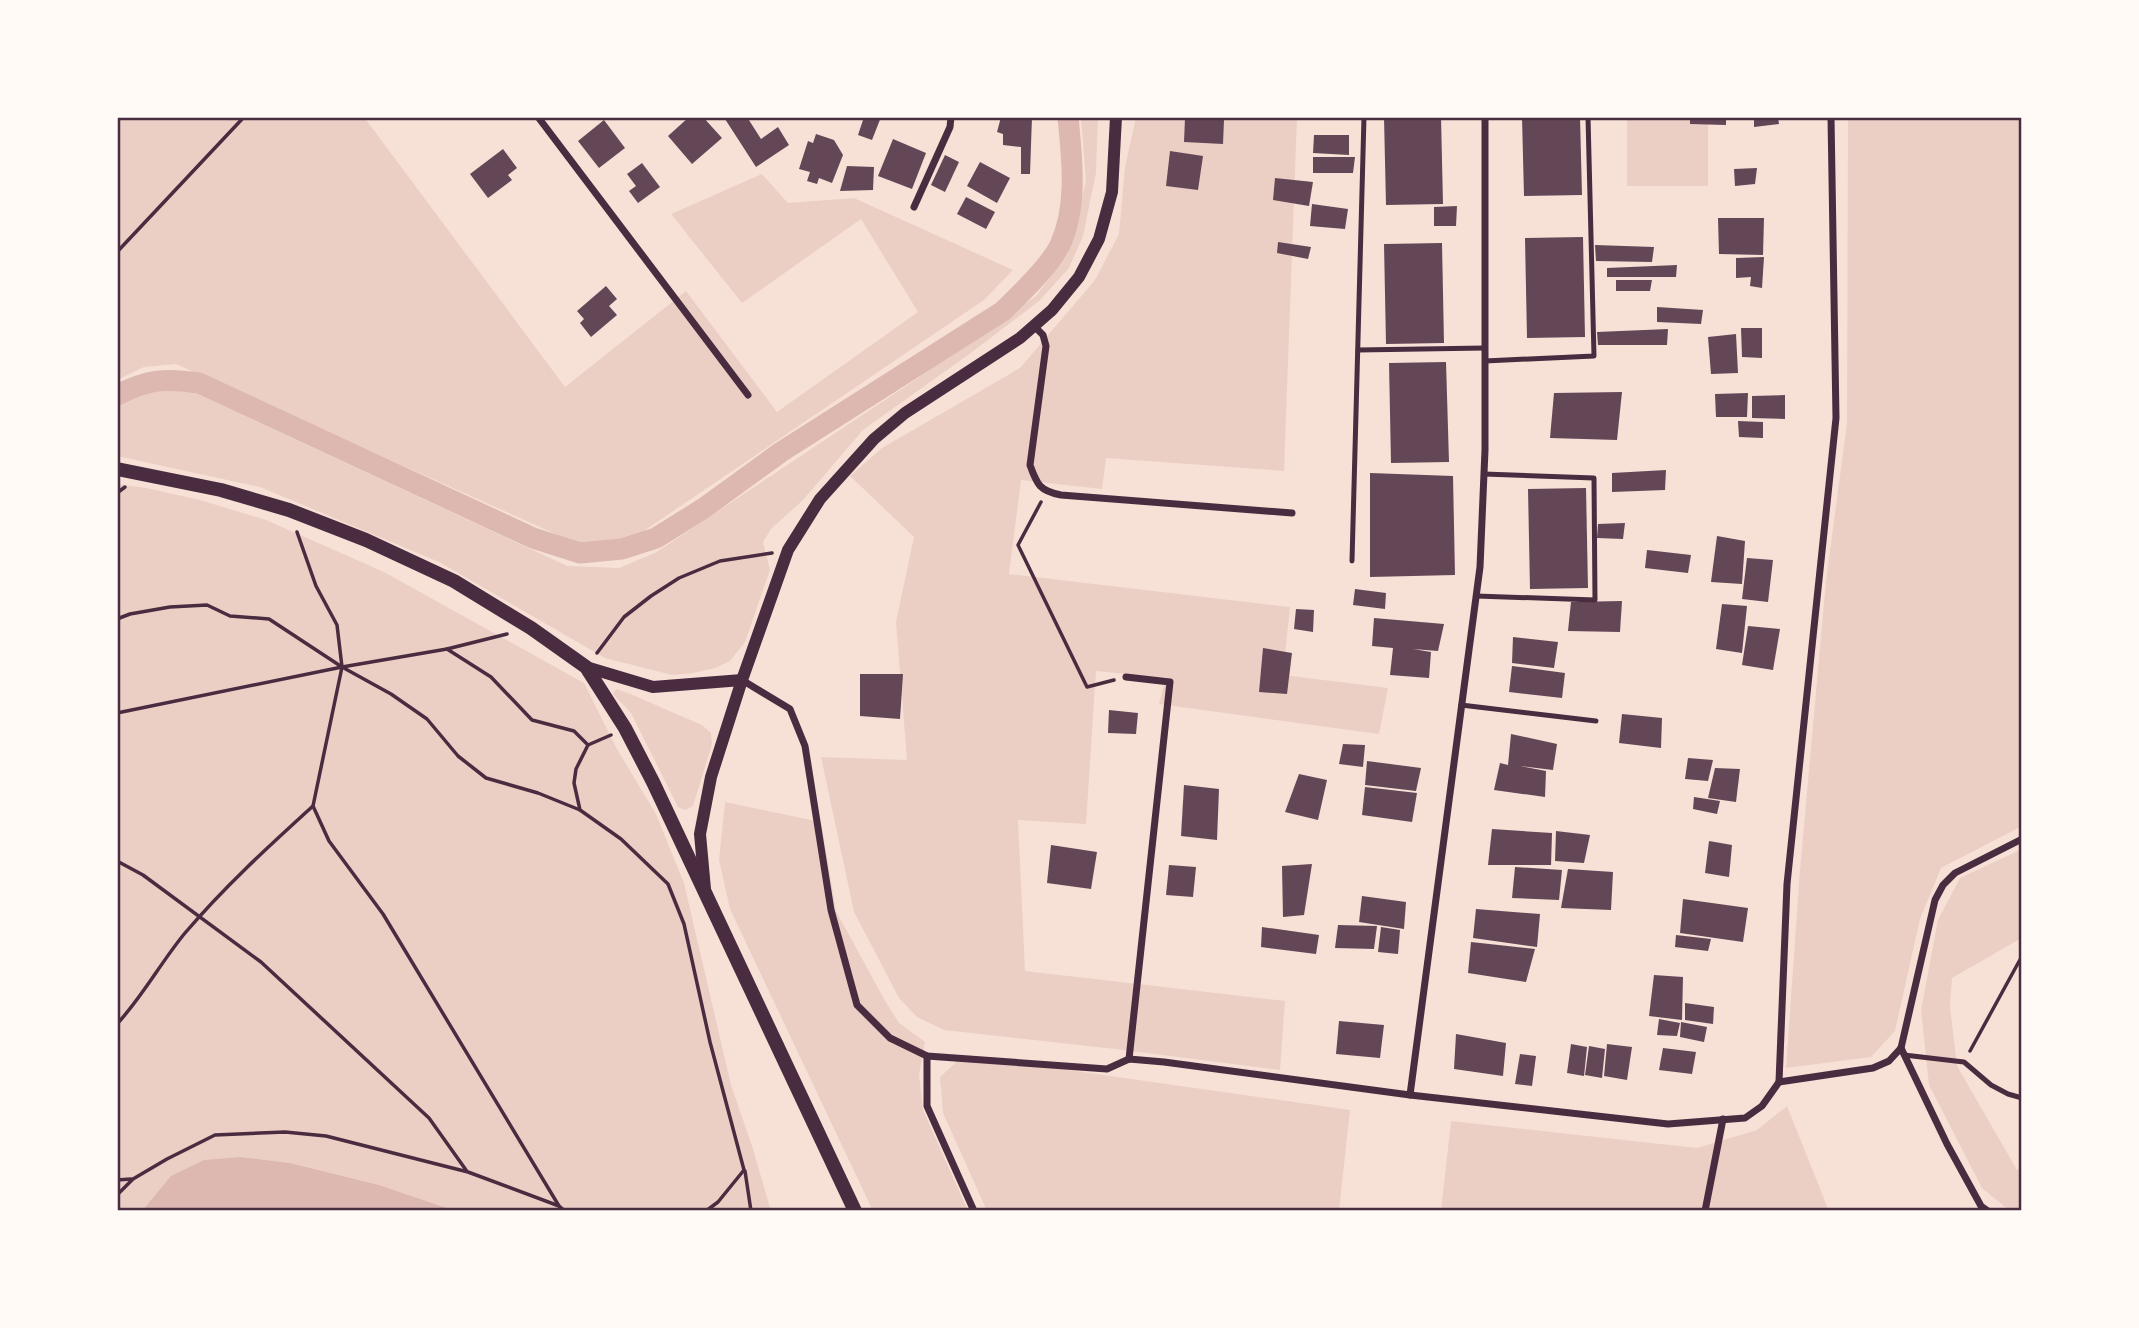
<svg xmlns="http://www.w3.org/2000/svg" width="2139" height="1328" font-family="'DejaVu Sans',sans-serif">
<style>
.green{fill:#ebcfc5}
.water{fill:#dcb8b0}
.lines{fill:none;stroke-linecap:round;stroke-linejoin:round}
.canal{stroke:#dcb8b0;stroke-width:21}
.building{fill:#644757}
.path{stroke:#4a2c40;stroke-width:3.5}
.service{stroke:#4a2c40;stroke-width:5}
.minor{stroke:#4a2c40;stroke-width:7}
.tertiary{stroke:#4a2c40;stroke-width:12}
.secondary{stroke:#4a2c40;stroke-width:14}
.neatline{fill:none;stroke:#4a2c40;stroke-width:2.5}
</style>
<rect width="100%" height="100%" fill="#f7e1d7"/>
<g class="green">
<polygon points="117,117 364,117 565,387 686,291 777,412 918,312 861,219 742,303 671,214 762,174 788,203 854,198 1013,270 984,300 635,537 589,544 569,540 176,364 144,367 117,380"/>
<path d="M1081,117H1098L1096,173L1083,236L1069,268L1039,301L968,355L863,430L803,500L771,529L763,542L770,570L745,642L730,661L715,668L693,673L672,675L605,658L439,562L260,487L117,456V405C143,387 161,385 191,391L567,566L619,568L655,553L918,378L1036,296L1068,254L1086,181Z"/>
<polygon points="1136,117 1297,117 1284,471 1106,458 1102,489 1021,480 1009,574 1290,607 1283,675 1388,688 1379,734 1159,704 1166,678 1096,671 1086,824 1018,820 1025,971 1285,1001 1280,1070 1115,1049 944,1030 917,1017 899,998 854,912 821,757 907,760 896,622 914,537 850,476 882,448 1020,368 1095,280 1119,234 1125,167"/>
<rect x="1627" y="117" width="81" height="69"/>
<polygon points="1848,117 2022,117 2022,826 1941,868 1920,919 1895,1031 1871,1057 1786,1068 1800,870 1826,581 1847,423"/>
<polygon points="117,484 146,488 200,500 266,520 384,572 584,683 617,749 656,814 684,883 731,1085 753,1149 771,1211 456,1211 379,1185 290,1163 241,1157 155,1196 142,1211 117,1211"/>
<polygon points="616,689 628,693 702,725 711,733 712,744 693,806 685,810 678,807 631,713 613,694"/>
<polygon points="725,802 821,822 836,911 884,999 899,1023 925,1042 919,1075 923,1110 968,1211 873,1211 730,909 719,860"/>
<polygon points="2022,849 2022,940 2020,939 1952,978 1950,1006 1957,1066 2017,1170 2022,1168 2022,1211 2010,1211 1982,1188 1929,1085 1921,1010 1938,920 1960,878"/>
<polygon points="964,1055 1350,1110 1339,1211 987,1211 943,1113 940,1077"/>
<polygon points="1787,1106 1829,1211 1441,1211 1451,1121 1697,1148 1757,1130"/>
</g>
<polygon class="water" points="241,1157 290,1163 379,1185 456,1211 142,1211 171,1176 204,1160"/>
<g class="lines">
<path class="canal" d="M117,395C149,379 165,378 199,383L533,538L580,553L622,549L656,538L704,508L781,452L1003,311C1020,294 1050,266 1060,245C1078,206 1072,159 1068,117"/>
</g>
<g class="building">
<polygon points="689,117 703,117 722,138 692,164 668,136"/>
<polygon points="727,117 747,117 761,139 778,127 789,145 756,167 725,119"/>
<polygon points="864,117 881,117 872,140 858,135"/>
<polygon points="1001,117 1032,117 1030,174 1021,174 1021,147 1003,145 1003,134 997,132"/>
<polygon points="1204,117 1233,117 1233,120 1224,120 1223,144 1184,142 1185,118"/>
<polygon points="1384,117 1441,117 1443,204 1386,205"/>
<polygon points="1522,117 1580,117 1582,195 1524,196"/>
<polygon points="1690,117 1726,117 1726,125 1690,124"/>
<polygon points="1754,117 1778,117 1779,124 1754,127"/>
<polygon points="604,120 625,148 599,168 578,141"/>
<polygon points="816,134 834,140 843,155 832,183 819,178 817,184 807,181 810,172 799,169 808,141 813,143"/>
<polygon points="1314,135 1349,135 1349,155 1313,153"/>
<polygon points="893,139 926,153 912,189 878,176"/>
<polygon points="503,149 517,168 508,175 512,180 488,198 470,174"/>
<polygon points="1170,151 1203,156 1198,190 1166,186"/>
<polygon points="945,155 959,162 945,192 931,185"/>
<polygon points="1313,157 1355,157 1353,173 1313,173"/>
<polygon points="980,162 1010,178 997,203 967,186"/>
<polygon points="642,163 660,187 638,203 629,191 636,186 627,174"/>
<polygon points="847,166 874,167 873,190 840,191"/>
<polygon points="1757,168 1755,184 1735,186 1734,169"/>
<polygon points="1275,178 1313,182 1309,206 1273,200"/>
<polygon points="966,197 995,212 986,229 957,214"/>
<polygon points="1312,204 1348,209 1345,229 1310,226"/>
<polygon points="1457,206 1456,226 1434,226 1434,207"/>
<polygon points="1718,218 1764,218 1763,255 1719,254"/>
<polygon points="1583,237 1585,337 1527,338 1525,238"/>
<polygon points="1278,242 1311,247 1308,259 1277,253"/>
<polygon points="1442,243 1444,343 1386,344 1384,244"/>
<polygon points="1595,245 1654,247 1652,262 1596,261"/>
<polygon points="1764,257 1762,288 1750,286 1751,277 1736,278 1736,258"/>
<polygon points="1677,265 1676,277 1607,277 1607,268"/>
<polygon points="1616,280 1652,280 1650,291 1616,291"/>
<polygon points="606,286 617,299 609,306 617,315 591,337 580,323 584,319 577,311"/>
<polygon points="1657,307 1703,310 1701,324 1657,322"/>
<polygon points="1741,328 1762,328 1762,358 1742,357"/>
<polygon points="1668,329 1667,345 1598,345 1597,332"/>
<polygon points="1736,334 1738,373 1711,374 1708,337"/>
<polygon points="1446,362 1449,462 1391,463 1389,363"/>
<polygon points="1622,392 1617,440 1550,438 1554,393"/>
<polygon points="1748,393 1747,417 1716,417 1715,394"/>
<polygon points="1785,395 1785,419 1752,418 1752,396"/>
<polygon points="1738,421 1763,422 1763,438 1739,437"/>
<polygon points="1666,470 1665,490 1612,492 1612,473"/>
<polygon points="1370,473 1453,476 1455,575 1370,577"/>
<polygon points="1586,488 1588,588 1530,589 1528,489"/>
<polygon points="1625,523 1623,539 1597,538 1598,524"/>
<polygon points="1717,536 1745,541 1742,584 1711,582"/>
<polygon points="1647,550 1691,555 1688,573 1645,568"/>
<polygon points="1747,558 1773,560 1768,602 1742,599"/>
<polygon points="1355,589 1386,593 1385,609 1353,605"/>
<polygon points="1622,601 1620,632 1568,631 1571,602"/>
<polygon points="1722,604 1747,606 1742,653 1716,649"/>
<polygon points="1296,609 1314,610 1313,632 1294,629"/>
<polygon points="1374,618 1444,624 1438,651 1413,649 1431,652 1429,678 1390,675 1393,648 1372,646"/>
<polygon points="1748,626 1780,629 1773,670 1742,665"/>
<polygon points="1513,637 1558,642 1554,668 1512,663"/>
<polygon points="1263,648 1292,653 1287,694 1259,692"/>
<polygon points="1512,666 1565,673 1562,698 1509,692"/>
<polygon points="860,674 903,674 900,719 860,716"/>
<polygon points="1109,710 1138,713 1136,734 1108,733"/>
<polygon points="1622,714 1662,718 1661,748 1619,743"/>
<polygon points="1511,734 1557,744 1553,770 1520,766 1546,771 1545,797 1494,790 1500,763 1508,765"/>
<polygon points="1343,744 1365,745 1363,767 1339,764"/>
<polygon points="1688,758 1713,760 1708,781 1685,779"/>
<polygon points="1367,761 1421,768 1416,791 1365,785"/>
<polygon points="1715,768 1740,769 1736,802 1708,798"/>
<polygon points="1299,774 1327,780 1318,820 1285,812"/>
<polygon points="1184,785 1219,789 1217,840 1181,836"/>
<polygon points="1365,787 1417,793 1412,822 1362,815"/>
<polygon points="1694,797 1720,801 1717,814 1693,809"/>
<polygon points="1492,829 1552,833 1551,865 1488,865"/>
<polygon points="1556,831 1590,835 1584,863 1555,861"/>
<polygon points="1709,841 1732,845 1729,877 1705,873"/>
<polygon points="1051,845 1097,852 1091,889 1047,883"/>
<polygon points="1312,864 1304,915 1283,917 1282,866"/>
<polygon points="1169,865 1196,867 1193,897 1166,895"/>
<polygon points="1515,867 1562,870 1559,900 1512,898"/>
<polygon points="1568,869 1613,872 1611,910 1561,908"/>
<polygon points="1362,896 1406,902 1404,929 1359,922"/>
<polygon points="1683,899 1748,908 1743,942 1680,933"/>
<polygon points="1476,909 1540,914 1537,947 1473,938"/>
<polygon points="1338,925 1377,926 1374,949 1335,948"/>
<polygon points="1262,927 1319,935 1316,954 1261,947"/>
<polygon points="1381,927 1400,930 1398,954 1378,952"/>
<polygon points="1676,935 1711,939 1708,951 1675,947"/>
<polygon points="1471,942 1535,949 1526,982 1468,973"/>
<polygon points="1654,975 1683,977 1682,1020 1649,1016"/>
<polygon points="1685,1003 1714,1007 1713,1024 1685,1020"/>
<polygon points="1659,1019 1680,1023 1677,1036 1657,1035"/>
<polygon points="1339,1021 1384,1025 1380,1058 1336,1054"/>
<polygon points="1681,1022 1707,1027 1704,1042 1680,1037"/>
<polygon points="1456,1034 1506,1043 1503,1076 1454,1069"/>
<polygon points="1571,1044 1587,1047 1584,1076 1567,1073"/>
<polygon points="1607,1044 1632,1047 1627,1080 1604,1076"/>
<polygon points="1589,1046 1605,1049 1602,1078 1585,1075"/>
<polygon points="1663,1048 1696,1052 1692,1074 1659,1070"/>
<polygon points="1520,1054 1536,1056 1532,1086 1515,1084"/>
</g>
<g class="lines">
<g class="path">
<polyline points="117,252 244,117"/>
<polyline points="117,493 125,487"/>
<polyline points="1041,502 1018,545 1087,687 1114,680"/>
<polyline points="297,532 316,586 337,625 342,667 313,806 329,841 383,914 559,1206"/>
<polyline points="117,619 130,614 170,607 207,605 230,616 269,619 342,667 391,694 427,719 458,756 486,778 538,793 580,810"/>
<polyline points="447,649 507,634"/>
<polyline points="597,653 624,617 651,596 679,578 720,561 772,553"/>
<polyline points="117,713 342,667 447,649 491,677 532,720 574,731 588,745"/>
<polyline points="611,735 588,745 576,769 574,783 580,810 621,839 668,884 684,924 710,1042 744,1170 718,1202 706,1211"/>
<polyline points="117,861 143,875 261,962 429,1118 466,1170"/>
<path d="M117,1024C143,996 161,962 185,933C224,887 268,847 313,806"/>
<polyline points="1970,1051 2022,956"/>
<polyline points="745,1171 751,1211"/>
<polyline points="117,1180 131,1179"/>
<polyline points="117,1195 133,1179 167,1159 215,1135 285,1132 326,1136 468,1172 559,1206 565,1211"/>
</g>
<g class="service">
<polyline points="1358,350 1485,348"/>
<polyline points="1485,361 1594,356 1588,117"/>
<polyline points="1352,561 1364,117"/>
<polyline points="1476,596 1595,600 1594,478 1484,474"/>
<polyline points="1461,705 1596,721"/>
<polyline points="1904,1055 1964,1062 1991,1085 2008,1094 2022,1098"/>
</g>
<g class="minor">
<polyline points="538,117 748,395"/>
<polyline points="914,207 950,127 951,117"/>
<path d="M1034,326L1043,335L1046,346L1030,465C1037,485 1040,491 1061,495L1292,513"/>
<polyline points="1126,677 1170,682 1129,1059"/>
<polyline points="742,680 790,709 805,746 831,910 857,1005 890,1038 927,1056 1107,1069 1129,1059 1164,1062 1410,1095 1668,1124 1745,1118 1762,1106 1779,1082 1787,884 1836,418 1831,117"/>
<polyline points="1901,1048 1947,1144 1981,1206 1988,1211"/>
<polyline points="927,1056 927,1106 974,1211"/>
<polyline points="1779,1082 1873,1068 1889,1061 1901,1048 1935,900 1943,885 1955,873 2022,839"/>
<polyline points="1410,1095 1480,567 1485,450 1485,117"/>
<polyline points="1705,1211 1723,1119"/>
</g>
<g class="tertiary">
<polyline points="586,667 653,687 742,680"/>
<polyline points="705,889 700,834 711,777 742,680 788,550 820,499 874,439 905,413 1020,338 1052,310 1079,277 1099,239 1112,192 1116,117"/>
</g>
<polyline class="secondary" points="117,469 221,490 289,510 366,540 454,581 531,628 586,667 625,728 653,782 855,1211"/>
</g>
<rect width="2139" height="1328" fill="none" stroke="#fffaf5" stroke-width="238"/>
<rect x="119" y="119" width="1901" height="1090" class="neatline"/>
</svg>
